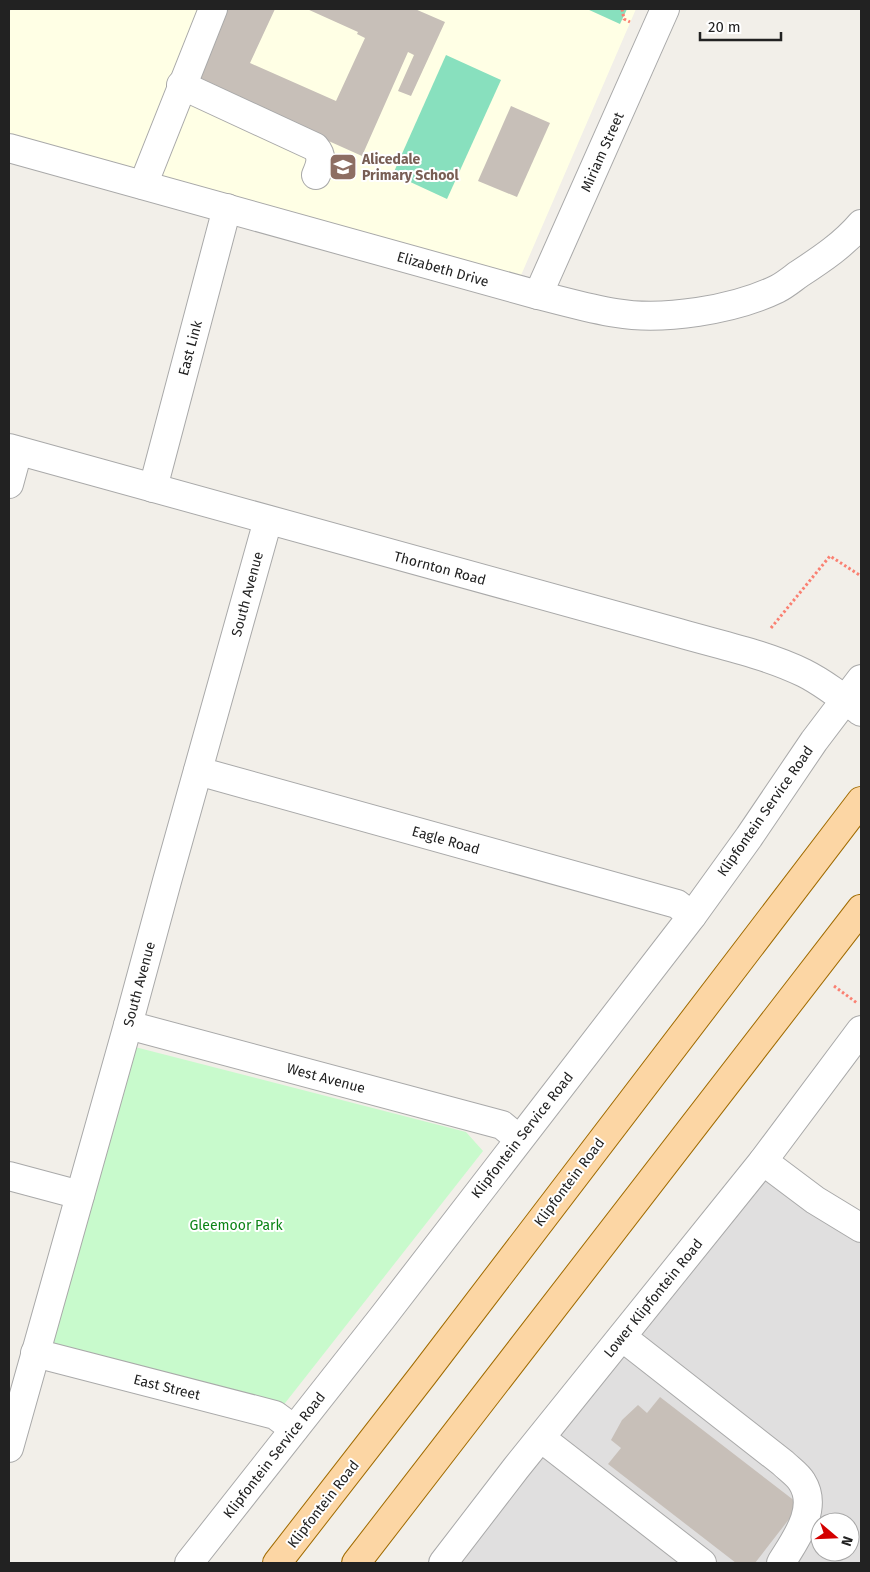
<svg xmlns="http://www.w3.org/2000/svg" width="870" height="1572" font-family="'Fira Sans',sans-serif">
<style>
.residential{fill:#e0dfdf;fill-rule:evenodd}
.education{fill:#ffffe5}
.park{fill:#c8facc}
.pitch{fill:#88e0be}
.building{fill:#c7bfb8}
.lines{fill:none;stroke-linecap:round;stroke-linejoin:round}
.minor-casing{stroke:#a9a9a9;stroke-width:30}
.major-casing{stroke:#a06b00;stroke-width:30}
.path{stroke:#fa8072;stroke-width:3;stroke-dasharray:2.5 2.5;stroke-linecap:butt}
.minor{stroke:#fff;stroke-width:28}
.major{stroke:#fcd6a4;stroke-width:28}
.labels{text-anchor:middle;stroke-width:4;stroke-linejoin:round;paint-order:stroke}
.street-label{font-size:14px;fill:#222;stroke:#fff}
.education-label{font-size:14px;font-weight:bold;fill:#785e54;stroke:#fff;text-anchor:start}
.park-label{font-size:14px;fill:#0c8416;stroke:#fff}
</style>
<rect width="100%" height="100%" fill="#f2efe9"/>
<path class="residential" d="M763,1161L861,1228V1563H443ZM820,1522H850V1552H820Z"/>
<polygon class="education" points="11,9 636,9 519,280 9,135 9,14"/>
<polygon class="park" points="135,1047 466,1132 483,1151 282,1407 48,1346"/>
<g class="pitch">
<polygon points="587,9 627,9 620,24"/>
<polygon points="446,55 501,80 447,199 393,174"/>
</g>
<g class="building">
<polygon points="225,9 275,9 250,63 336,101 365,38 357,34 358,32 307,9 415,9 445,22 411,96 398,91 414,55 408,52 362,156 193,80"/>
<polygon points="511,106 550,123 517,197 478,181"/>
<polygon points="660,1397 800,1505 755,1563 736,1563 608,1464 621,1448 611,1440 622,1420 638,1405 647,1413"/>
</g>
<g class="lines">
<defs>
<g id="minor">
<path d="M181,85L315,147C323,156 321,164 316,175"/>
<path d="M9,148L538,295C563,301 590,309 616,313C663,321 734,310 777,289C785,285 792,279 799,274C822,259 844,244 861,224"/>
<polyline points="143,185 213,9"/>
<polyline points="538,295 665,9"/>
<path d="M9,448L679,633C720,645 765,654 804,673C824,683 843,698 861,712"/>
<polyline points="9,484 18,451"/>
<polyline points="153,488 227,208"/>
<polyline points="198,771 677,904 692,916"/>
<polyline points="128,1025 502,1125 519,1139"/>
<polyline points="763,1161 815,1200 861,1228"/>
<polyline points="9,1176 80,1195"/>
<path d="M622,1337L783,1463C789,1469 798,1475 802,1482C819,1509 795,1540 781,1563"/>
<polyline points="35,1353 275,1415 294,1429"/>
<polyline points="541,1438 702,1563"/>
<polyline points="9,1448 128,1025 167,881 268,520"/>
<polyline points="189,1563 382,1318 692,916 749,837 814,741 861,679"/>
<polyline points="443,1563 516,1468 763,1161 861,1030"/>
</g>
<g id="major">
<polyline points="277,1563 423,1375 861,801"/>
<polyline points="356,1563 861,909"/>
</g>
</defs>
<use href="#minor" class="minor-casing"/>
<use href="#major" class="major-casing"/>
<g class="path">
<polyline points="622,9 624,19 630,22"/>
<polyline points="771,628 830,556 861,576"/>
<polyline points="834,986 857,1003"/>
</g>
<use href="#minor" class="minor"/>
<use href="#major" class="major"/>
</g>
<defs>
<symbol id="school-square" viewBox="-11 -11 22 22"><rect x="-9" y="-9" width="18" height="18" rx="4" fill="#8d6e63" stroke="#fff"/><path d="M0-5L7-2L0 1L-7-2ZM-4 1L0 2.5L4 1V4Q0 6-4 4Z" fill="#fff"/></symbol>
</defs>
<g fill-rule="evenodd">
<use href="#school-square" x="327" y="151" width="32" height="32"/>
</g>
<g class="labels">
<g class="street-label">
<text transform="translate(602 152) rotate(-66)" y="5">Miriam Street</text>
<text transform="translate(443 269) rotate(16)" y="5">Elizabeth Drive</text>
<text transform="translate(190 348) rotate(-75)" y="5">East Link</text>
<text transform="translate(440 568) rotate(15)" y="5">Thornton Road</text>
<text transform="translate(247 594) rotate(-75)" y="5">South Avenue</text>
<text transform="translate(765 811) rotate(-55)" y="5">Klipfontein Service Road</text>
<text transform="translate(446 840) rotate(16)" y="5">Eagle Road</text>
<text transform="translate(139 984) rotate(-75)" y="5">South Avenue</text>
<text transform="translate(326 1078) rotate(15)" y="5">West Avenue</text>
<text transform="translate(522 1135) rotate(-52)" y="5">Klipfontein Service Road</text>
<text transform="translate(569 1182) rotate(-53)" y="5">Klipfontein Road</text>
<text transform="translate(653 1298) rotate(-51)" y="5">Lower Klipfontein Road</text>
<text transform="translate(167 1387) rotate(14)" y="5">East Street</text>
<text transform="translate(274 1455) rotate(-52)" y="5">Klipfontein Service Road</text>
<text transform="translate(323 1504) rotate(-52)" y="5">Klipfontein Road</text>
</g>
<g class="education-label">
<text x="362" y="164">Alicedale<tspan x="362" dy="16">Primary School</tspan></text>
</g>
<g class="park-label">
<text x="236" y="1230">Gleemoor Park</text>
</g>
</g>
<rect width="870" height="1572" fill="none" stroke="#222222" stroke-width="20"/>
<g transform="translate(835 1537) rotate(109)"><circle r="24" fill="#ffffff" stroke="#a7a7a7"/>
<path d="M0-4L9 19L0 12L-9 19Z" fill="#d40000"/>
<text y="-8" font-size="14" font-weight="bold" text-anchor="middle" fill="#222222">N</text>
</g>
<path d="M700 32v8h81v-8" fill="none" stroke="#222222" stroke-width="2.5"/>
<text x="708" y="32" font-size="15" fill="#222222" stroke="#ffffff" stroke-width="4" paint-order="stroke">20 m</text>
</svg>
